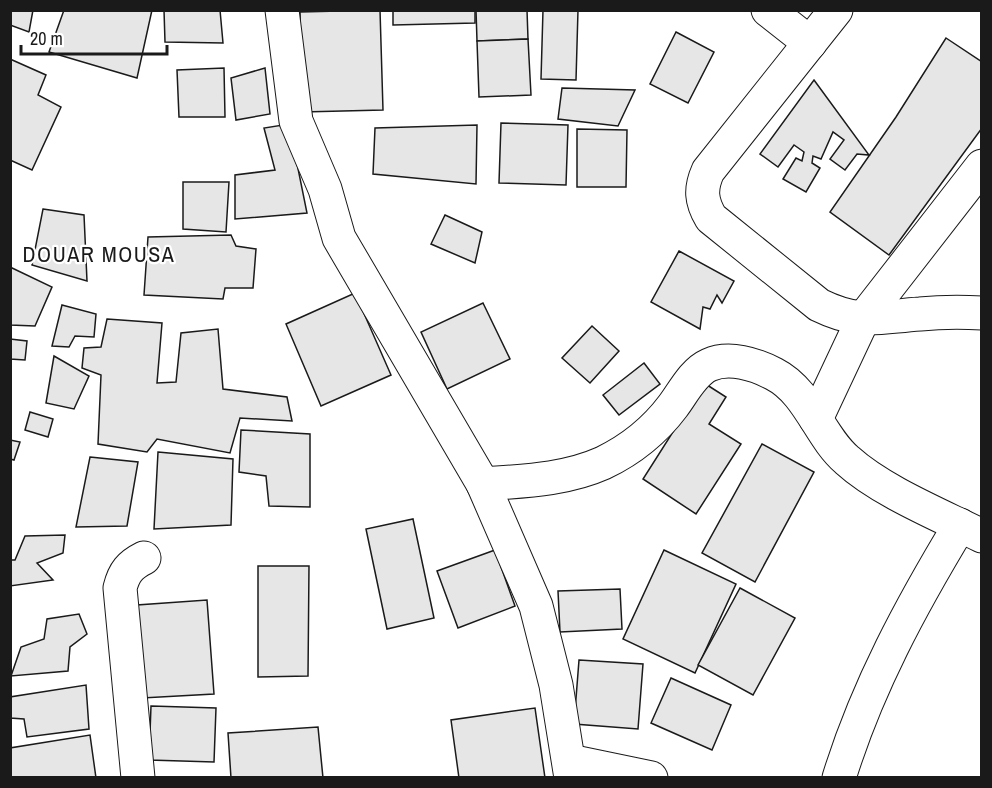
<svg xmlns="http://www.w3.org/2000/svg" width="992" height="788" font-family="'Archivo Narrow',sans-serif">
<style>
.building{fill:#e6e6e6;stroke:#1a1a1a;stroke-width:1.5}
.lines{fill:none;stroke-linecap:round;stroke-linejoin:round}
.minor-casing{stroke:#1a1a1a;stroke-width:35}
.minor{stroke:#fff;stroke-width:33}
.labels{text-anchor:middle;stroke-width:4.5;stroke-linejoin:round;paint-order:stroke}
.quarter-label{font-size:22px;letter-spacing:1.5px;fill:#1a1a1a;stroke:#fff}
</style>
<rect width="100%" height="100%" fill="#fff"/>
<g class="building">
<polygon points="10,10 33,10 29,32 10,25"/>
<polygon points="64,10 152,10 137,78 49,52"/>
<polygon points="164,10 220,10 223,43 165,42"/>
<polygon points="380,10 383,110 302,112 300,12"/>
<polygon points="393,10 475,10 475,23 393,25"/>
<polygon points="476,10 527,10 528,39 477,41"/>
<polygon points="543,10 578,10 576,80 541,79"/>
<polygon points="676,32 714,52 688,103 650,84"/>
<polygon points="946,38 982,62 982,128 889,255 830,212 896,117"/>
<polygon points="528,39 531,95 479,97 477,41"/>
<polygon points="10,59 46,75 38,95 61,107 32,170 10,160"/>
<polygon points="224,68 225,117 179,117 177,70"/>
<polygon points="265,68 270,114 236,120 231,78"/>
<polygon points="814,80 869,155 857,154 845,170 830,159 844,140 833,132 821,159 813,156 812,163 820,168 806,192 783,179 796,158 802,161 804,152 794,145 778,167 760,154"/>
<polygon points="562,88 635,90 618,126 558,119"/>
<polygon points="501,123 568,125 566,185 499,183"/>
<polygon points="289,124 307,213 235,219 235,175 275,170 264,128"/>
<polygon points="477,125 476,184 373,174 375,128"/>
<polygon points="577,129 627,130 626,187 577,187"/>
<polygon points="183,182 229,182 226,232 183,229"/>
<polygon points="43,209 84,215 87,281 32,265"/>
<polygon points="445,215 482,232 475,263 431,244"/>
<polygon points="231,235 236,246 256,249 253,288 225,288 223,299 144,295 148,237"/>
<polygon points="679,251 734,281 722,303 717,295 710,309 703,307 700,329 651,302"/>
<polygon points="10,267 52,287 35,326 10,325"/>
<polygon points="355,293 391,375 321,406 286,324"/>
<polygon points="483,303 510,359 447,389 421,332"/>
<polygon points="62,305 96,314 94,337 75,336 69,347 52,346"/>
<polygon points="107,319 162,323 157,383 176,382 181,333 218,329 223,389 287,397 292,421 240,418 230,453 157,439 147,452 98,444 101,375 82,368 84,348 101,347"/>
<polygon points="592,326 619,351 590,383 562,358"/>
<polygon points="10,339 27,341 25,360 10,359"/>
<polygon points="54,356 89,376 74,409 46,403"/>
<polygon points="644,363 660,384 619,415 603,395"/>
<polygon points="704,383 726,397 709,424 741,444 696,514 643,479"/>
<polygon points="30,412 53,419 48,437 25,430"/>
<polygon points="241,430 310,434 310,507 269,506 266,476 239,472"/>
<polygon points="10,440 20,442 14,460 10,459"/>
<polygon points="762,444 814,472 755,582 702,553"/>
<polygon points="158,452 233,459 231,525 154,529"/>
<polygon points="90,457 138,462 127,526 76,527"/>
<polygon points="413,519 434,618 387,629 366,529"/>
<polygon points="65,535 63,553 37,563 53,580 10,586 10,560 15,560 25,536"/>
<polygon points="495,550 515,606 458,628 437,571"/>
<polygon points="664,550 736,584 695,673 623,639"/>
<polygon points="258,566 309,566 308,676 258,677"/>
<polygon points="740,588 795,618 753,695 698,665"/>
<polygon points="620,589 622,629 560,632 558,591"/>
<polygon points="207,600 214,694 142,698 137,605"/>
<polygon points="79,614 87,634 70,647 68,671 11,676 21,647 44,639 47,619"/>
<polygon points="579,660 643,664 638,729 574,724"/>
<polygon points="671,678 731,705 712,750 651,723"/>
<polygon points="86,685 89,729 27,737 24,719 10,718 10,697"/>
<polygon points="151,706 216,708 214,762 149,760"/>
<polygon points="535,708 545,778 459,778 451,720"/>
<polygon points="318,727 323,778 231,778 228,733"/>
<polygon points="90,735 96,778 10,778 10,748"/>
</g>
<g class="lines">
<defs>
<g id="minor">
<polyline points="282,10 296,121 325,189 339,238 483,484 536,606 556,685 571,778"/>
<polyline points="768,10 810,43"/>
<path d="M836,10L708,171C700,189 701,201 711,218L819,305C860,325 877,317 920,314C941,312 961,312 982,313"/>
<polyline points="816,419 863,319 982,166"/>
<path d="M483,484C523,481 565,480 603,463C630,450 655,430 673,406C683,393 693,372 709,365C729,356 755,364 774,374C809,392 819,436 847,460C881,491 940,515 982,536"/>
<polyline points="569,761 651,778"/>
<path d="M138,778L120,588C124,572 130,565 144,558"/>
<path d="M839,778C867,687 911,606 960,525"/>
</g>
</defs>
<use href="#minor" class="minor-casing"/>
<use href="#minor" class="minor"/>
</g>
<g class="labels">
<g class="quarter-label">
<text x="99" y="262">DOUAR MOUSA</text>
</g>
</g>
<rect width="992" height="788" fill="none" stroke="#1a1a1a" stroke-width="24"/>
<path d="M21 45v9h146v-9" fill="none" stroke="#1a1a1a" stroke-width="3"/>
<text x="30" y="45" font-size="18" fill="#1a1a1a" stroke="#ffffff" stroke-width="4.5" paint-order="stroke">20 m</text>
</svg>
